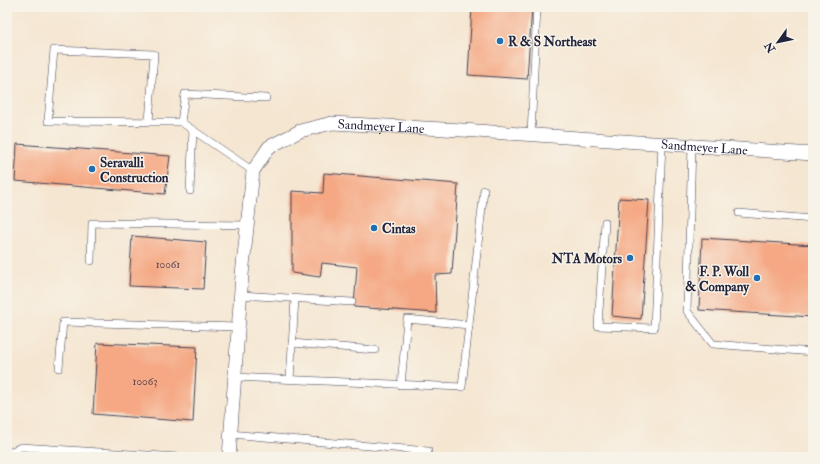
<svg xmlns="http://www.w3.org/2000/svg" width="820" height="464" font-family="'IM FELL Double Pica',serif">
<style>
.building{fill:#f5a883}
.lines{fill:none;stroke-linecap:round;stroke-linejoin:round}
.service-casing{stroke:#423f52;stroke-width:8}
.minor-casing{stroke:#423f52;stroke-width:14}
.service{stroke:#fff;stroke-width:7}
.minor{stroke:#fff;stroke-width:13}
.poi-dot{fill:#1f6fb2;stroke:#f7f3e8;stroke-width:1.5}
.labels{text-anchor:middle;stroke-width:3;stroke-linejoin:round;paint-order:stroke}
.number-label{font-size:11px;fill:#57444d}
.poi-label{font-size:13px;font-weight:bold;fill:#22223b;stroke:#f7f3e8;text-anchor:start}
.street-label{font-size:13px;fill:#22223b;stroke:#f7f3e8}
</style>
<rect width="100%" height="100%" fill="#f7f3e8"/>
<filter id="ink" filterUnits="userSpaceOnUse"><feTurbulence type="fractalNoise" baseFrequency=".025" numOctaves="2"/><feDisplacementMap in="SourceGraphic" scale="8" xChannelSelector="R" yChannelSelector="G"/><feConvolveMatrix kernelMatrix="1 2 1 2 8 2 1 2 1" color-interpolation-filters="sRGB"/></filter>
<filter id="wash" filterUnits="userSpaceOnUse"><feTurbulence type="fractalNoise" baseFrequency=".012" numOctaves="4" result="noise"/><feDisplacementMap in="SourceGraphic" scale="16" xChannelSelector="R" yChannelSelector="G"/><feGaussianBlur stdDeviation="0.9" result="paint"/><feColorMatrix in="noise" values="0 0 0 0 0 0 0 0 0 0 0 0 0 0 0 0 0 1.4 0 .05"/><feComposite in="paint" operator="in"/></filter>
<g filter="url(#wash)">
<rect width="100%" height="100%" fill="#f5e6d1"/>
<g id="blocks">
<g class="building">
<polygon points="472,7 532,7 527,79 468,75"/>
<polygon points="17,144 170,156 165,194 15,181"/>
<polygon points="324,173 458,184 452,274 435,275 436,313 354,307 357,267 322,263 320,277 292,273 292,191 323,193"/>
<polygon points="619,198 649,200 641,319 612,316"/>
<polygon points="132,236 206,242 203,289 129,286"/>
<polygon points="702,238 813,245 813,317 699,310"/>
<polygon points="97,343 197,347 193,422 93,414"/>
<polygon points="14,453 61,456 61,457 14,457"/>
</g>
</g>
</g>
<g filter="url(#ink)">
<use href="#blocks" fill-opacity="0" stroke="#423f52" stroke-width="1"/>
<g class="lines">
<defs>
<g id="service">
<polyline points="149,122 154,54 54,50 48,121 181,122"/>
<polyline points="531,135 537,7"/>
<polyline points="692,146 687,311 713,344 813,352"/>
<polyline points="253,171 181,122 185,94 266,98"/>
<polyline points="190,191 193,130"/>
<polyline points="739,213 813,219"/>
<polyline points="605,222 598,326 654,328 662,144"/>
<polyline points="91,261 92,223 247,225"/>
<polyline points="240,295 352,302"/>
<polyline points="292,343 375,350"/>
<polyline points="59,368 63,322 238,327"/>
<polyline points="234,377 462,387 484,190"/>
<polyline points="290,379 295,299"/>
<polyline points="401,385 407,319 469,325"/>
<polyline points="230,434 428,451"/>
<polyline points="7,457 8,453 21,447 178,457"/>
</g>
<g id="minor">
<path id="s1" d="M229,457L242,275L253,171L269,147L300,131L332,123L462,130L813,154"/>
</g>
</defs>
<use href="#service" class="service-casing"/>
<use href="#minor" class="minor-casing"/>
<use href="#service" class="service"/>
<use href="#minor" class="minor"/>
</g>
</g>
<g class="poi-dot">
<circle cx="500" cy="41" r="4"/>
<circle cx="92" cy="169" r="4"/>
<circle cx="374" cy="228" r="4"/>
<circle cx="630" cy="258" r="4"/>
<circle cx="757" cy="278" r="4"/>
</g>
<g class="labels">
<g class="number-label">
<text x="168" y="268">10061</text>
<text x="145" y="385">10063</text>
</g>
<g class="poi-label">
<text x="508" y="46">R &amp; S Northeast</text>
<text x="100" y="167">Seravalli<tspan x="100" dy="15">Construction</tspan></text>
<text x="382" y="233">Cintas</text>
<text x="622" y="263" text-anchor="end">NTA Motors</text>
<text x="749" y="276" text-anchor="end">F. P. Woll<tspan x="749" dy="15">&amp; Company</tspan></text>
</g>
<g class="street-label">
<text dy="5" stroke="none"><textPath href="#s1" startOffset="433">Sandmeyer Lane</textPath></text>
<text dy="5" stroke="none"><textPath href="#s1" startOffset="757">Sandmeyer Lane</textPath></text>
</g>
</g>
<rect width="820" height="464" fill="none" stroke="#f7f3e8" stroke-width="24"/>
<g transform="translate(778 42) rotate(237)" stroke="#f7f3e8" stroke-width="3" paint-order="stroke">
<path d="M0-3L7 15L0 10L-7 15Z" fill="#22223b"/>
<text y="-6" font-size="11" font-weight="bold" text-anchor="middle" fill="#22223b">N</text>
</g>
</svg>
